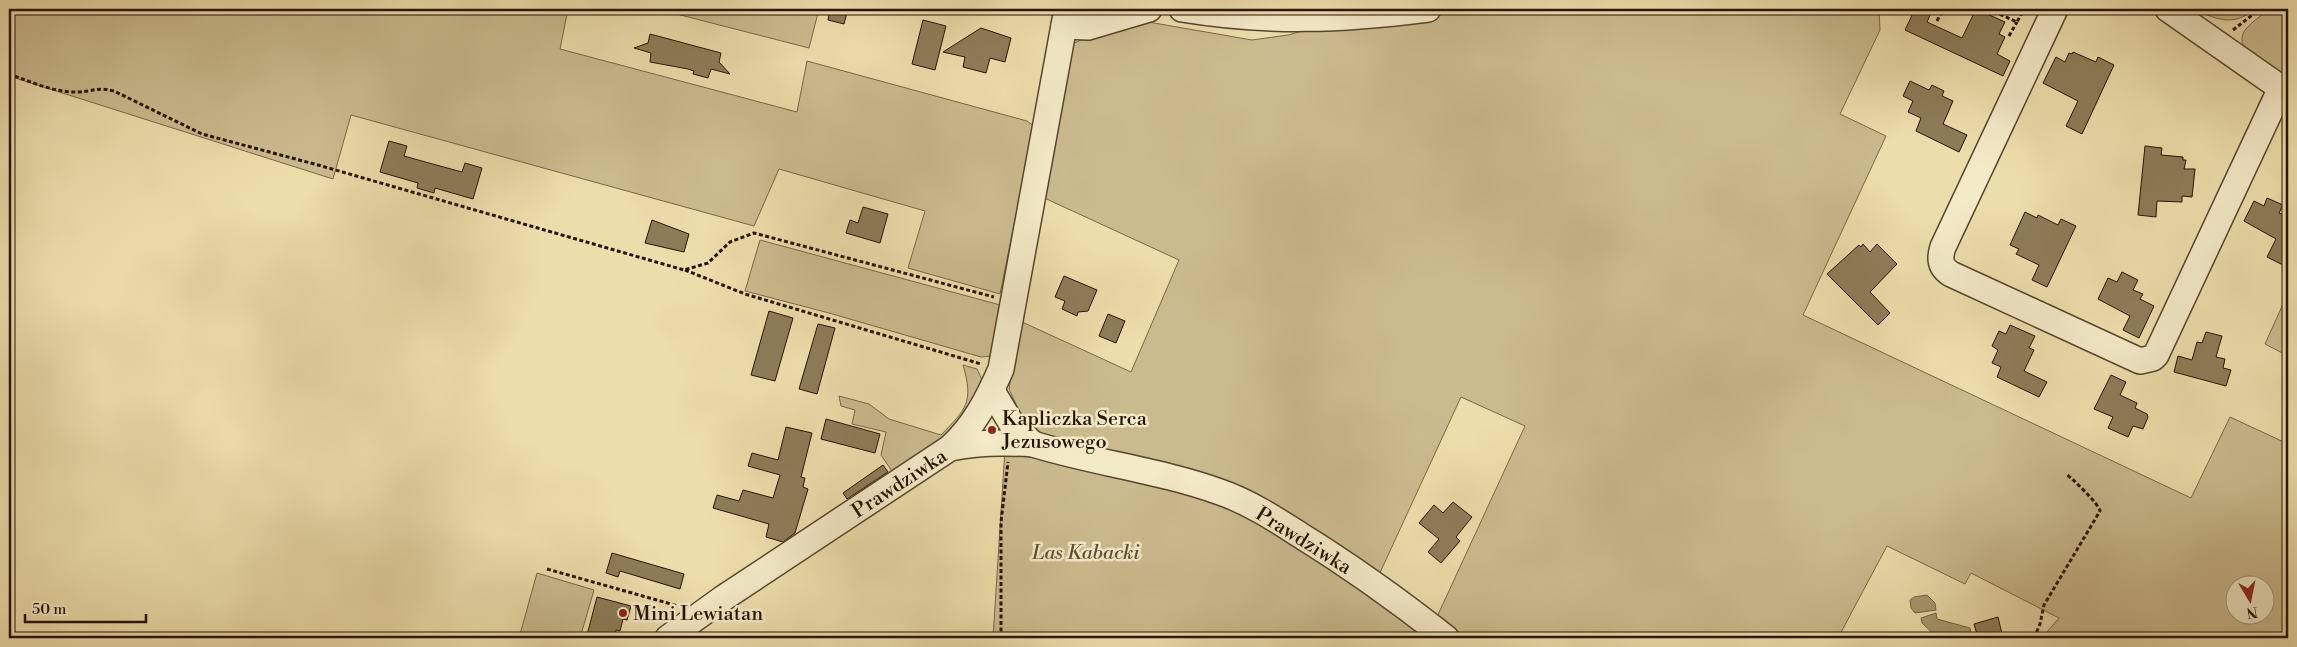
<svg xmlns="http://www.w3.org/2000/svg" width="2297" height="647" font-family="'Libre Bodoni',serif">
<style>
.green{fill:#cabb8e;stroke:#786747;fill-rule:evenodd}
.water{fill:#a89971;stroke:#746344}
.building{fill:#8c7d59;stroke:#251300}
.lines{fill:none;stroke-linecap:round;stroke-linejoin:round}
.minor-casing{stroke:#57462b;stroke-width:28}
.path{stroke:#251300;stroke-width:3;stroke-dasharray:4 2.5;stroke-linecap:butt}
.minor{stroke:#f3eac8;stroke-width:25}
.poi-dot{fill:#8f2418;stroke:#f3eac8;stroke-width:2}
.labels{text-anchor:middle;stroke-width:5;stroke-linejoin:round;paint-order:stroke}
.poi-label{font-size:20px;fill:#251300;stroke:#f3eac8;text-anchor:start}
.street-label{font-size:20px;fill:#251300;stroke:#f3eac8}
.park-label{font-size:20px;font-style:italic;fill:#5f4e32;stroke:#f3eac8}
</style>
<rect width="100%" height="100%" fill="#ecdeab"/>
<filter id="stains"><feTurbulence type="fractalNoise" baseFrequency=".004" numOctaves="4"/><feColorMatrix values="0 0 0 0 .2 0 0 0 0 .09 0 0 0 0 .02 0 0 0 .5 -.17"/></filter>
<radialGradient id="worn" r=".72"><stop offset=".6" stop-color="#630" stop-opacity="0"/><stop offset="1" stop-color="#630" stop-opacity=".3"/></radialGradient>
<g class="green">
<polygon points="9,9 568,9 560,49 797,112 807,61 1027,121 1034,126 1000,294 908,268 925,211 779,169 754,226 351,115 333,179 9,76"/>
<polygon points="657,9 819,9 809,48"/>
<path d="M1468,9H1879L1880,30L1840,114L1886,136L1803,315L2191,498L2230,417L2288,444V638H2042L2059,618L1971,573L1965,584L1887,546L1838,638H1460L1436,619L1525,426L1461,397L1378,577L1297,522L1220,478L1056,440L1026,426L1009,389L1020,321L1131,372L1179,260L1040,196L1067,46L1131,19L1252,40L1288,35L1313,28L1440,15ZM2234,584H2264V614H2234Z"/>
<path d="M2189,9H2256C2229,29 2217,17 2189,9Z"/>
<path d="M2269,9H2288V84C2274,74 2228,51 2246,29C2252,21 2262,16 2269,9Z"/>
<polygon points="760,240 1004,306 993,356 981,357 829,313 745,291"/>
<polygon points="2288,293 2288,356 2265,344"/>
<path d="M963,365L977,369L985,386L968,418L896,477L881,455L886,432L852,424L855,410L841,406L839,396L869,404L889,419L941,435C966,409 974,403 963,365Z"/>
<polygon points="1005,449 1158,476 1239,509 1436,638 993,638"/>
<polygon points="537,573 594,590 580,638 519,638"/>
</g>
<g class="water">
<polygon points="1927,595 1935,603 1936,610 1915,613 1911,608 1910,600 1914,597"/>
<polygon points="1936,613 1937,619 1970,628 1972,638 1938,638 1922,623 1921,618"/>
</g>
<g class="building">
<polygon points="830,9 848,9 844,24 828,20"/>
<polygon points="1915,9 1933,9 1927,22 1962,38 1976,9 2005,22 1999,34 2005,37 1997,54 2010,61 2003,76 1905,30"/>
<polygon points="923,20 946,26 935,70 912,64"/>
<polygon points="981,28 1011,38 1005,62 990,58 986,73 963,67 965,57 943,52"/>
<polygon points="650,34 721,53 719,62 730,74 711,69 708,78 693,74 694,71 688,69 650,62 651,53 634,48 648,43"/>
<polygon points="2073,52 2096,62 2098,57 2114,65 2082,134 2066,126 2078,101 2043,83 2056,57 2065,62 2069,53 2072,54"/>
<polygon points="1910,81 1929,90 1932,85 1944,91 1942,96 1953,101 1943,124 1967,135 1959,152 1916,131 1921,118 1908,112 1913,101 1903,96"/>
<polygon points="389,141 407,146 404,156 429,163 462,172 465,163 482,168 473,199 435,188 434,193 417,188 418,183 380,172"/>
<polygon points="2145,146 2162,148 2161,155 2183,157 2183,160 2186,160 2184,169 2195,169 2192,197 2182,196 2182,202 2157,201 2156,217 2138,215"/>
<polygon points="2267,198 2283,205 2279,213 2287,216 2288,213 2288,253 2283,265 2267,257 2276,239 2244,221 2254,201 2264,206"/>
<polygon points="863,207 888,214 880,243 846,233 850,220 858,223"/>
<polygon points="2025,212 2037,218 2038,215 2058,225 2061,219 2076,226 2047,287 2032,280 2039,265 2016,254 2019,249 2010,245"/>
<polygon points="652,220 689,234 684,252 645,243"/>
<polygon points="1863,244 1870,252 1877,244 1897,264 1870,292 1890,313 1878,325 1827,274 1859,245 1861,247"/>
<polygon points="2122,272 2138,280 2133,290 2143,294 2140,299 2154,306 2139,338 2123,330 2130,316 2098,299 2108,278 2117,282"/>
<polygon points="1064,276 1097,290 1088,311 1078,312 1077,316 1062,309 1065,301 1055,297"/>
<polygon points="769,311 793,318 775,381 751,375"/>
<polygon points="1108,314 1125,321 1116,343 1099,336"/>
<polygon points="818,324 835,328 817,394 799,389"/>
<polygon points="2010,325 2035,336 2029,348 2034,350 2024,371 2047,382 2039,397 1997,377 2001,367 1992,363 1998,350 1992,346 1999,331 2006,334"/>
<polygon points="2206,332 2222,336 2216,357 2225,359 2223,368 2231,370 2226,386 2174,372 2178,356 2192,360 2197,342 2202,343"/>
<polygon points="2111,375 2126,382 2120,395 2137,403 2135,408 2147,414 2148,417 2143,429 2133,426 2128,437 2108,428 2113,417 2094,409"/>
<polygon points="826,419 880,434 875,453 821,439"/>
<polygon points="786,427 812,433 801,477 805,478 803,487 808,489 795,533 783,542 766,537 769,524 713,508 717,495 739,501 743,490 773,498 780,475 748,466 752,453 778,460"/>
<polygon points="883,465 888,472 847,499 843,493"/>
<polygon points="1453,502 1472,517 1456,537 1460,541 1441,563 1428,552 1439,539 1419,523 1434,505 1443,513"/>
<polygon points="612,553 684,574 680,589 620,571 618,577 606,573"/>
<polygon points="597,597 631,606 627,620 623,619 620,631 616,630 614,638 598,638 587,635"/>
<polygon points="1998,617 2003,638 1978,638 1974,624"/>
</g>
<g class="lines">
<defs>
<g id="minor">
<path d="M1182,9C1267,23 1342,20 1428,9"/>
<path d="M2055,9L1943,247C1939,259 1940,267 1951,274L2140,361L2153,358L2156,355L2281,88"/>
<polyline points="2168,9 2288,93"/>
<polyline points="1064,26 1088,27 1149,9"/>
<polyline points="992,391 1013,426 1033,444"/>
<path d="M950,448C974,426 988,399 1001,369L1067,9"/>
<path d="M668,638L722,599L950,448C977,442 1005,442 1033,444C1094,463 1159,470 1220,492C1249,502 1275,519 1300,535C1350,566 1399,601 1446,638"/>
</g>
</defs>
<use href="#minor" class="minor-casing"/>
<g class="path">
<polyline points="1988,9 2017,22 2024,9"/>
<polyline points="1937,21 1943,9"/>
<polyline points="2233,30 2260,9"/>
<polyline points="2009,36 2017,22"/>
<path d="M9,74C31,82 55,93 79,92C94,91 97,87 114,91L202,134L318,165L684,270L708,263L730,242L754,233L994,297"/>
<polyline points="685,270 745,294 981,364"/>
<polyline points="547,569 678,606"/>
<polyline points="1001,638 1001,522 1008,462"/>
<path d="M2034,638L2040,624L2044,605L2100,511C2099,504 2073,479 2066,474"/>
</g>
<use href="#minor" class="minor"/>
</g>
<g class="poi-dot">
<circle cx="992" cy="430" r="5"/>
<circle cx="623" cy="613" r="5"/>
</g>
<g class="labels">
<g class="poi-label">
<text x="1002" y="425">Kapliczka Serca<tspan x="1002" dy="23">Jezusowego</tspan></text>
<text x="633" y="620">Mini Lewiatan</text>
</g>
<g class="street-label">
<text transform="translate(899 483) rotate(-33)" y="7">Prawdziwka</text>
<text transform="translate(1304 540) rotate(32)" y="7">Prawdziwka</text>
</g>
<g class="park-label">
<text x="1086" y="559">Las Kabacki</text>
</g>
</g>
<rect width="2297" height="647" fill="none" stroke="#ecdeab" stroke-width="30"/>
<rect x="10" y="10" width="2277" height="627" fill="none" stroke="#251300" stroke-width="2.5"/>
<rect x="15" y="15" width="2267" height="617" fill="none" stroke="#251300"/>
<g transform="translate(2250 600) rotate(170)"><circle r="24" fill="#f3eac8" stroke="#a19478"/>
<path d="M0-4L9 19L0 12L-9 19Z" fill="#8f2418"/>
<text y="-8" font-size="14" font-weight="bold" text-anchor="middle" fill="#251300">N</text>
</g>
<path d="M25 614v8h121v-8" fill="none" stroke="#251300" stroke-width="2.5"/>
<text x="32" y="614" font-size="15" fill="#251300" stroke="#f3eac8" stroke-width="4" paint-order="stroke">50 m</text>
<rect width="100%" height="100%" filter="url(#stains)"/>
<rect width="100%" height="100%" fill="url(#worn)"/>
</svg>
